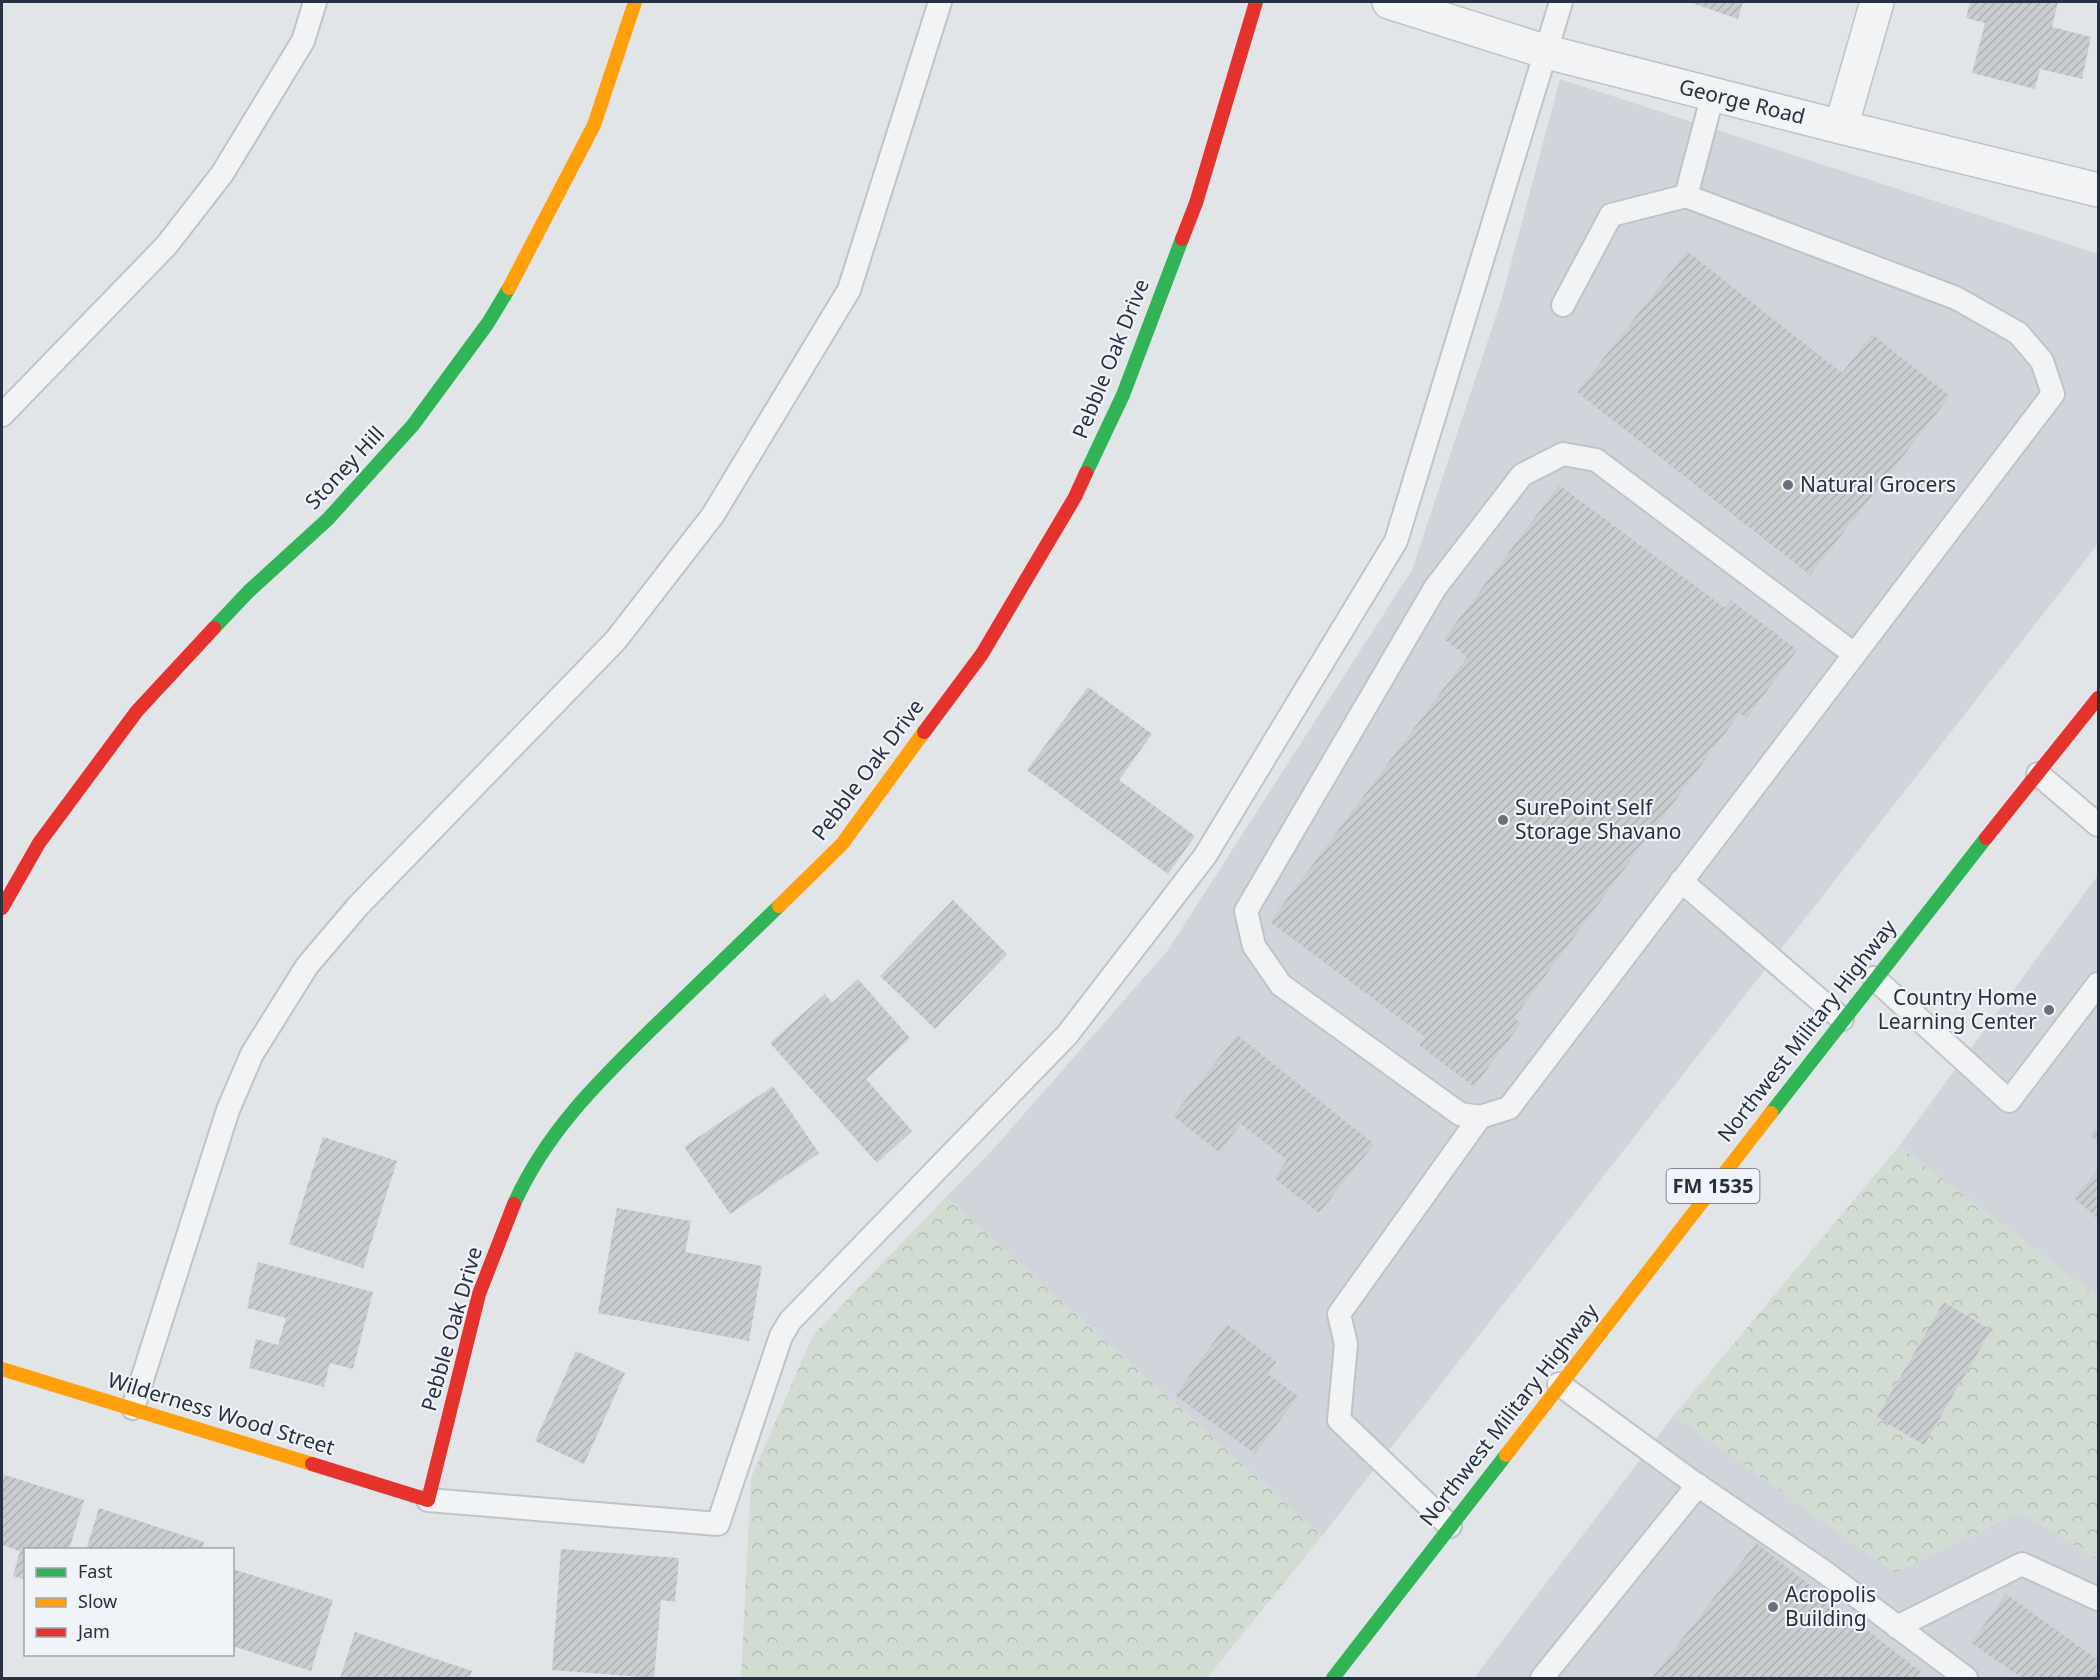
<svg xmlns="http://www.w3.org/2000/svg" width="2100" height="1680" font-family="'Noto Sans',sans-serif">
<style>
.built{fill:#d0d4db}
.forest{fill:url(#forest-crowns)}
.building{fill:url(#building-hatch)}
.lines{fill:none;stroke-linecap:round;stroke-linejoin:round}
.lane-casing{stroke:#c0c3c6;stroke-width:26}
.street-casing{stroke:#c0c3c6;stroke-width:36}
.lane{stroke:#f2f3f4;stroke-width:22}
.street{stroke:#f2f3f4;stroke-width:33}
.fast{stroke:#30b455;stroke-width:14}
.slow{stroke:#ff9f0a;stroke-width:14}
.jam{stroke:#e5322d;stroke-width:14}
.poi-dot{fill:#69707b;stroke:#f0f3f7;stroke-width:2}
.labels{text-anchor:middle;stroke-width:4.5;stroke-linejoin:round;paint-order:stroke}
.shield{fill:#f0f3f7;stroke:#646b78;stroke-width:1.5}
.shield-label{font-size:20px;font-weight:bold;fill:#283141}
.street-label{font-size:21px;fill:#283141;stroke:#f0f3f7}
.poi-label{font-size:21px;fill:#283141;stroke:#f0f3f7;text-anchor:start}
</style>
<defs>
<pattern id="forest-crowns" width="20" height="18" patternUnits="userSpaceOnUse" patternTransform="scale(1.5)"><rect width="20" height="18" fill="#d2dcd3"/><path d="M2 6a3 3 0 1 1 6 0M12 15a3 3 0 1 1 6 0" fill="none" stroke="#b4bdb6"/></pattern>
<pattern id="building-hatch" width="6" height="6" patternUnits="userSpaceOnUse" patternTransform="scale(1.5)"><rect width="6" height="6" fill="#cacdd0"/><path d="M-1 1l2-2M0 6l6-6M5 7l2-2" fill="none" stroke="#aeb0b4"/></pattern>
</defs>
<rect width="100%" height="100%" fill="#e2e5e8"/>
<g class="built">
<polygon points="1560,79 2098,254 2098,544 1322,1536 946,1197 997,1145 1168,950 1412,570 1501,301"/>
<polygon points="2098,875 2098,1297 1899,1146"/>
<polygon points="1674,1415 1895,1573 2020,1512 2098,1560 2098,1678 1474,1678"/>
</g>
<g class="forest">
<polygon points="1899,1146 2098,1297 2098,1560 2020,1512 1895,1573 1674,1415"/>
<polygon points="946,1197 1322,1536 1207,1678 741,1678 751,1478 813,1335"/>
</g>
<g class="building">
<polygon points="1689,2 1743,2 1738,19"/>
<polygon points="1970,2 2058,2 2052,27 2091,37 2082,79 2040,69 2035,89 1972,73 1985,23 1966,18"/>
<polygon points="1687,251 1842,373 1872,334 1950,396 1810,575 1577,392"/>
<polygon points="1559,485 1725,608 1731,600 1797,650 1747,718 1740,713 1514,1018 1521,1023 1474,1087 1419,1045 1425,1037 1270,922 1467,657 1444,639"/>
<polygon points="1088,687 1152,734 1119,780 1195,836 1168,874 1027,770"/>
<polygon points="953,900 1007,954 935,1029 880,976"/>
<polygon points="858,979 910,1038 866,1079 912,1131 877,1163 770,1043 825,994 832,1003"/>
<polygon points="1237,1035 1374,1144 1319,1213 1274,1178 1287,1160 1241,1124 1219,1152 1173,1116"/>
<polygon points="773,1086 819,1153 730,1214 684,1147"/>
<polygon points="2098,1125 2098,1142 2090,1135"/>
<polygon points="323,1137 397,1161 363,1268 289,1244"/>
<polygon points="2098,1169 2098,1219 2074,1198"/>
<polygon points="617,1208 691,1221 685,1252 762,1266 749,1341 598,1313"/>
<polygon points="258,1262 373,1292 353,1369 330,1363 324,1387 249,1368 256,1339 278,1345 286,1318 247,1308"/>
<polygon points="1944,1302 1991,1330 1924,1445 1877,1417"/>
<polygon points="1227,1324 1277,1362 1268,1374 1298,1396 1255,1454 1175,1395"/>
<polygon points="576,1351 625,1373 584,1464 535,1441"/>
<polygon points="2,1474 84,1500 69,1550 26,1550 26,1580 13,1576 20,1551 2,1545"/>
<polygon points="99,1508 204,1542 202,1550 86,1550"/>
<polygon points="1756,1543 1921,1672 1916,1678 1652,1678"/>
<polygon points="561,1549 679,1558 675,1602 661,1600 654,1678 552,1670"/>
<polygon points="232,1569 333,1600 311,1671 232,1646"/>
<polygon points="2006,1594 2098,1660 2098,1678 2022,1678 1971,1643"/>
<polygon points="355,1632 472,1671 470,1678 340,1678"/>
</g>
<g class="lines">
<defs>
<g id="lane">
<polyline points="1686,196 1956,298 2018,333 2042,361 2053,394 1509,1108 1480,1117 1460,1114 1281,985 1254,946 1246,911 1435,588 1522,475 1563,454 1596,460 1854,654"/>
<polyline points="1563,305 1611,215 1686,196 1713,94"/>
<polyline points="2,415 166,246 222,174 303,41 315,2"/>
<polyline points="2038,774 2098,825"/>
<polyline points="1681,881 1842,1019"/>
<polyline points="1874,978 2009,1101 2098,984"/>
<polyline points="1559,1384 1690,1480 1823,1571 1966,1678"/>
<polyline points="133,1408 228,1110 252,1054 307,966 358,906 616,640 713,515 849,290 940,2"/>
<polyline points="428,1500 718,1524 781,1336 790,1321 1067,1035 1205,856 1396,541 1561,2"/>
<polyline points="1450,1526 1339,1420 1346,1344 1339,1314 1480,1117"/>
<polyline points="1897,1627 2022,1564 2098,1599"/>
<polyline points="1542,1678 1698,1485"/>
</g>
<g id="street">
<polyline points="1389,2 1547,52 1841,127 2098,190"/>
<polyline points="1841,127 1877,2"/>
</g>
</defs>
<use href="#lane" class="lane-casing"/>
<use href="#street" class="street-casing"/>
<use href="#lane" class="lane"/>
<use href="#street" class="street"/>
<g class="fast">
<polyline points="1086,473 1123,395 1182,239"/>
<polyline points="214,628 249,591 328,519 413,425 488,323 509,288"/>
<polyline points="1771,1113 1986,838"/>
<path d="M514,1204C547,1130 601,1079 658,1023C698,984 739,945 779,906"/>
<polyline points="1333,1678 1506,1455"/>
</g>
<g class="slow">
<polyline points="509,288 594,125 635,2"/>
<polyline points="779,906 842,844 924,732"/>
<polyline points="2,1369 312,1464"/>
<polyline points="1506,1455 1771,1113"/>
</g>
<g class="jam">
<polyline points="1182,239 1196,203 1256,2"/>
<polyline points="924,732 982,654 1075,497 1086,473"/>
<polyline points="1986,838 2098,698"/>
<polyline points="2,908 39,843 137,711 214,628"/>
<polyline points="312,1464 428,1500 479,1294 514,1204"/>
</g>
</g>
<g class="poi-dot">
<circle cx="1788" cy="485" r="6"/>
<circle cx="1503" cy="820" r="6"/>
<circle cx="2049" cy="1010" r="6"/>
<circle cx="1773" cy="1607" r="6"/>
</g>
<g class="labels">
<rect class="shield" x="1666.5" y="1169" width="93" height="34" rx="4.5"/>
<g class="shield-label">
<text x="1713" y="1193">FM 1535</text>
</g>
<g class="street-label">
<text transform="translate(1742 102) rotate(14)" y="7">George Road</text>
<text transform="translate(1111 359) rotate(-68)" y="7">Pebble Oak Drive</text>
<text transform="translate(345 468) rotate(-47)" y="7">Stoney Hill</text>
<text transform="translate(868 770) rotate(-53)" y="7">Pebble Oak Drive</text>
<text transform="translate(1807 1031) rotate(-52)" y="7">Northwest Military Highway</text>
<text transform="translate(452 1329) rotate(-74)" y="7">Pebble Oak Drive</text>
<text transform="translate(221 1414) rotate(17)" y="7">Wilderness Wood Street</text>
<text transform="translate(1509 1415) rotate(-52)" y="7">Northwest Military Highway</text>
</g>
<g class="poi-label">
<text x="1800" y="492">Natural Grocers</text>
<text x="1515" y="815">SurePoint Self<tspan x="1515" dy="24">Storage Shavano</tspan></text>
<text x="2037" y="1005" text-anchor="end">Country Home<tspan x="2037" dy="24">Learning Center</tspan></text>
<text x="1785" y="1602">Acropolis<tspan x="1785" dy="24">Building</tspan></text>
</g>
</g>
<rect width="2100" height="1680" fill="none" stroke="#283141" stroke-width="6"/>
<rect x="24" y="1548" width="210" height="108" fill="#f0f3f7" stroke="#a0a5ae" stroke-width="1.5"/>
<rect x="36" y="1568" width="30" height="9" fill="#30b455" stroke="#a0a5ae" stroke-width="1.5"/>
<text x="78" y="1578" font-size="18" fill="#283141">Fast</text>
<rect x="36" y="1598" width="30" height="9" fill="#ff9f0a" stroke="#a0a5ae" stroke-width="1.5"/>
<text x="78" y="1608" font-size="18" fill="#283141">Slow</text>
<rect x="36" y="1628" width="30" height="9" fill="#e5322d" stroke="#a0a5ae" stroke-width="1.5"/>
<text x="78" y="1638" font-size="18" fill="#283141">Jam</text>
</svg>
